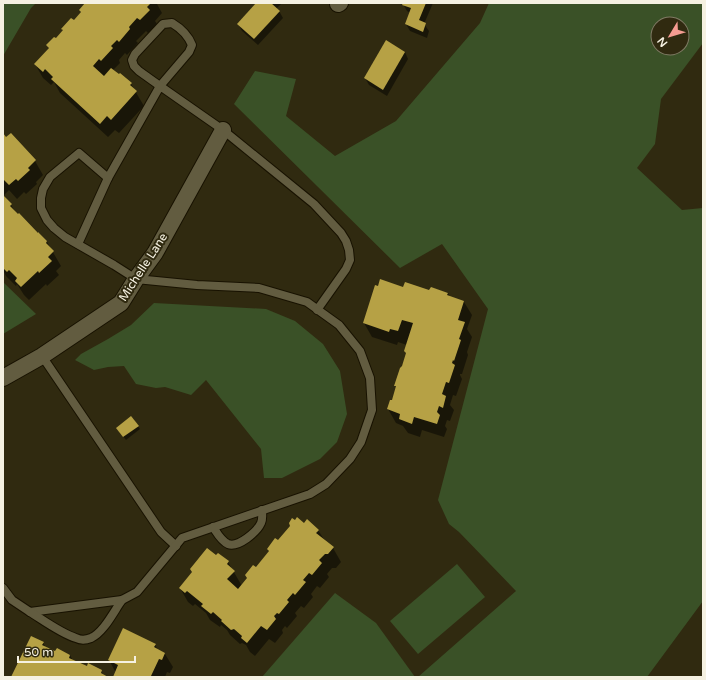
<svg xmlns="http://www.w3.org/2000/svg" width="706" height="680" font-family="'Varela Round',sans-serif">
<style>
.green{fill:#3a5127;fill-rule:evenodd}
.shadow{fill:#0007}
.building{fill:#b6a145}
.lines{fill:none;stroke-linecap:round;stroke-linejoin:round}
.service-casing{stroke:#181200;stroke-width:10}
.minor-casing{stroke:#181200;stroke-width:18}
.service{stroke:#625c40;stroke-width:8}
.minor{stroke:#625c40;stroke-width:16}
.labels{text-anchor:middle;stroke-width:4;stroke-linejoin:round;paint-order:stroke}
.street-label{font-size:12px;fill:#f5f1e2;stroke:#302a10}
</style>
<rect width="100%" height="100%" fill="#302a10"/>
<g class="green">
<polygon points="3,3 36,3 31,8 3,56"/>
<path d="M489,3H703V43L661,99L655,144L637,168L682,210L703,208V601L647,677H418L516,591L459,532L449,524L438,500L488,309L442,244L400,268L234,104L255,71L296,79L286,116L335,156L396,121L480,23ZM658,24H682V48H658Z"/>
<polygon points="3,282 36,314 3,334"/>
<polygon points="154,303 266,309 295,321 323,344 340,371 347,414 337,442 320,459 282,478 264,478 261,449 206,380 191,395 165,387 156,388 136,384 124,366 108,367 94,370 75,360 81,354 108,339 131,325"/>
<polygon points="457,564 485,597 418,654 390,621"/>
<polygon points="335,593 376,623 415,677 262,677"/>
</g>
<g class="shadow">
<polygon points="86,3 158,3 157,4 162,13 155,21 157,24 148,33 146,31 136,41 138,43 127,55 125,53 119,60 120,63 113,70 131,84 144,106 119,133 115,130 108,137 60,93 54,82 51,85 43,78 35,64 49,48 48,46 56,40 64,31 62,29 74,21 81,13 80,10"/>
<polygon points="258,3 282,3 276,9 279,11 283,18 258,45 242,31 238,24"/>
<polygon points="404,3 433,3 424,24 429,31 427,38 410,31 406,24 410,13 407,11 403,4"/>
<polygon points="405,52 408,59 387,96 369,85 365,78"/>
<polygon points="10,134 35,161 43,175 36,182 37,184 26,194 24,192 17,199 9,190 3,196 11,205 17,215 38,234 38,233 47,242 61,266 56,271 59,275 47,286 46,284 29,300 24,295 17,284 16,286 6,276 3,270 3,135 6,138"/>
<polygon points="404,288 429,291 432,288 448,293 450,297 464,302 472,315 467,329 472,337 467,352 468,355 462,374 460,374 460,375 462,379 456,396 453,395 450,405 454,410 450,421 447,420 445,426 447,429 444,437 422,430 420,437 408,433 403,426 396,423 388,409 392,401 397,388 395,385 407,354 407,345 398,342 397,345 372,337 364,323"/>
<polygon points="138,426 140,429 126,440 119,431"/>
<polygon points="304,524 318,530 325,541 333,548 341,562 336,568 332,568 327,574 329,577 320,588 317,586 311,594 313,597 304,608 301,606 295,613 297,616 287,628 285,626 282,630 283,633 275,643 269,639 255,656 250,652 246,645 242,643 240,644 230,635 227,630 221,625 220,627 210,620 206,613 195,604 193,606 188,602 180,588 216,557 228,562 242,586 269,552 268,549"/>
<polygon points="43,643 46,648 55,653 70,655 73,661 87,668 101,671 104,676 106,677 12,677"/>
<polygon points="155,645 158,650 165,654 173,667 170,673 167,672 165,677 114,677 116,673 109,660"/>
</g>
<g class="building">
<polygon points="85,3 151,3 147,7 150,10 140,20 137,18 129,27 130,29 119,42 117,40 111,46 113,48 101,61 99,59 93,66 104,76 111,68 119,74 120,73 132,83 130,85 137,91 111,120 107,116 100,124 51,79 53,77 45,69 43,72 34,64 49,48 46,45 54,37 56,38 63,30 61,29 71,18 74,20 81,12 79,10"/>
<polygon points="256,3 271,3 280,11 254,39 237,24"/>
<polygon points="403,3 426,3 419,20 426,23 423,32 405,24 411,8 402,5"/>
<polygon points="386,40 405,52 383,90 364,78"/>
<polygon points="3,133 6,137 11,133 36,160 28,168 30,170 18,181 16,179 9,185 3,179"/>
<polygon points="3,195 12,204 10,206 18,214 19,213 38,233 38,232 47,241 46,243 54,251 48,257 52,261 39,273 38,271 21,287 15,281 17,278 9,270 7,272 3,268"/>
<polygon points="380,279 403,287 405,282 429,290 431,287 448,293 447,295 464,301 458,320 465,322 459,339 461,340 454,361 453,360 452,363 455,365 449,383 446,382 442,394 446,396 443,408 439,406 437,412 440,415 437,424 414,417 412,424 399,419 400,414 387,409 390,400 392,400 396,386 394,386 400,368 402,366 406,353 404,351 413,323 402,320 398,331 390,329 389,332 363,323 375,285 378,286"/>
<polygon points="131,416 139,426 123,437 116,428"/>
<polygon points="297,517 304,523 307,519 319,530 316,533 334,547 328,554 325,554 319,560 322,563 312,575 309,573 303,580 306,582 295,595 293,593 287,600 289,602 279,614 277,613 274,616 276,619 267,630 261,626 247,643 241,638 242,636 234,629 231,630 221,621 222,620 213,612 211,614 201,606 203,604 187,591 185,593 179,588 192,572 190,569 207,548 216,555 218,553 229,561 227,564 235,571 227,579 238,589 247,578 245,575 253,565 256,567 269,551 267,549 275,538 278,540 290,526 289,523 292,518 295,520"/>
<polygon points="123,628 156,644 154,647 165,653 162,660 159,659 151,676 154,677 113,677 118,665 108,660"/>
<polygon points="31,636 44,642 42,645 55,651 57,648 70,655 69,658 87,666 88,663 102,670 101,673 108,677 11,677"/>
</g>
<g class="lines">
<defs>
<g id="service">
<path d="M172,23C182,29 188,35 192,45L189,52L160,86L139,71L134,66L132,60L135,54L163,24Z"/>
<polyline points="78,244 108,178"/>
<polyline points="42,356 161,532 176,546"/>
<path d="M213,527C217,533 221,541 228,544C238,548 257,532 261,523C263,519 262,515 262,510"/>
<polyline points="3,588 12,600 30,612 122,600 137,592 182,538 310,494 326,484 350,459 361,442 372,410 370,378 360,351 339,325 307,302 259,288 197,285 136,279 114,265 65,237 54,228 47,220 41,208 41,198 43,189 50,177 79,153 108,178 160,86 223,130 314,204 341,233 346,241 349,250 350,260 346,269 317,310"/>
<path d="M30,612C43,620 62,634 76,638C80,640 86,640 91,638C104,632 114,611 122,600"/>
</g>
<g id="minor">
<polyline points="338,4 340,3"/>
<polyline points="3,378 42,356 121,303 136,279 155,253 223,130"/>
</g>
</defs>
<use href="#service" class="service-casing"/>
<use href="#minor" class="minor-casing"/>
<use href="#service" class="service"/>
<use href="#minor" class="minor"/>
</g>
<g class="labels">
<g class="street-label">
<text transform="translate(143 267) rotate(-57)" y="4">Michelle Lane</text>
</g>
</g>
<rect width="706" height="680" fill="none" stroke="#f5f1e2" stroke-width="8"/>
<g transform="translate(670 36) rotate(232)"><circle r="19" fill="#302a10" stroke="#7f7a64"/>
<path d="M0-3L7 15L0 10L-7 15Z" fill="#f59c92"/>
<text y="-6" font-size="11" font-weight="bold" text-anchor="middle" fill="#f5f1e2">N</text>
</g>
<path d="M18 656v6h117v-6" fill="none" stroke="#f5f1e2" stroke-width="2"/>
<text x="24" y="656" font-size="12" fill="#f5f1e2" stroke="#302a10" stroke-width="3" paint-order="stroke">50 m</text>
</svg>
